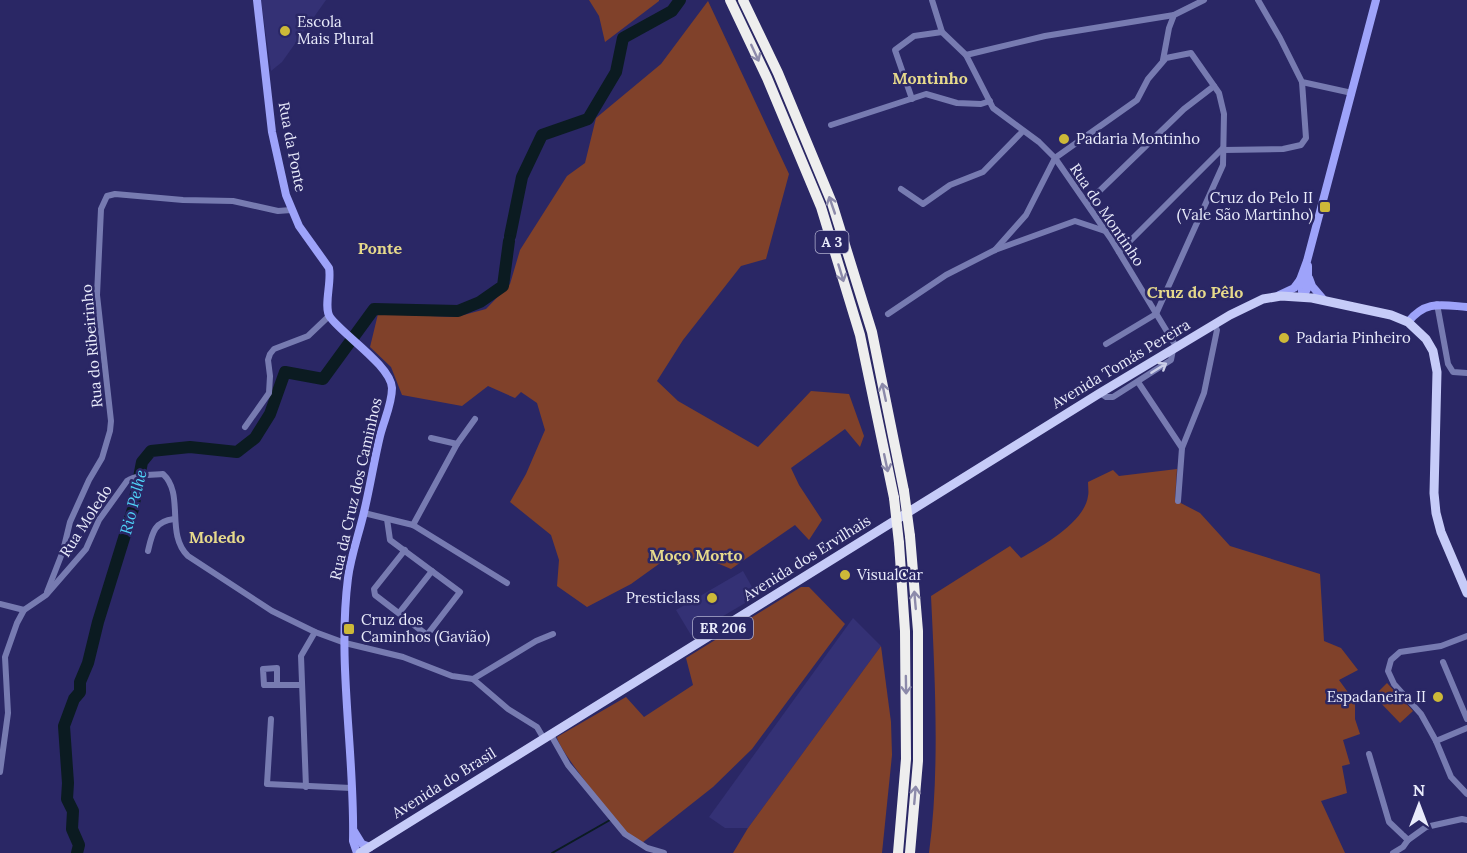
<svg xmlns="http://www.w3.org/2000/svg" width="1467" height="853" font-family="Lora,serif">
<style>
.built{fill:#343175}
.green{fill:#80412a}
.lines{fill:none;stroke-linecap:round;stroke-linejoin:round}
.stream{stroke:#0b1b21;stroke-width:2}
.river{stroke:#0b1b21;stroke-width:12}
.street{stroke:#777bb1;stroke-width:6}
.secondary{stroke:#9ea3fa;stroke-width:8}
.primary{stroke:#c6cbf8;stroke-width:9}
.highway{stroke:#eee;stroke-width:10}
.highway-bridge{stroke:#eee;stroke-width:10}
.oneway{stroke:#8c8aaa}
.oneway2{stroke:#cccfe8}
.poi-dot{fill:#cdb938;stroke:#2a2765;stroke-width:2}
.labels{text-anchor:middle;stroke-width:5;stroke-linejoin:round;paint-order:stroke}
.shield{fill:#2a2765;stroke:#b0b0ce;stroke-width:1.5}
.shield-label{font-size:14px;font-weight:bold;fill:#e9ebfb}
.poi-label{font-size:15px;fill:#e9ebfb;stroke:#2a2765;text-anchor:start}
.street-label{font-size:15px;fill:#e9ebfb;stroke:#2a2765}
.neighbourhood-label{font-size:16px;font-weight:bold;fill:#e6d98b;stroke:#2a2765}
.water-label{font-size:16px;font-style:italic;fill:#4fd2f7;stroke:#2a2765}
</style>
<rect width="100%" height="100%" fill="#2a2765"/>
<g class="built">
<polygon points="261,0 326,0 282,62 271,71"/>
<polygon points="743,571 757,596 691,635 676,610"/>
<polygon points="853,618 881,646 748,828 725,828 709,817"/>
</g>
<g class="green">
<polygon points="589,0 659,0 659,1 605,42 599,16"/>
<polygon points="708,1 789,174 766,259 741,266 683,340 657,381 678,401 758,447 811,391 849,394 864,436 860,447 845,429 791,468 799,485 822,520 809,540 795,525 731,569 717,563 670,556 631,584 587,607 557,586 559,560 551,535 510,502 526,474 545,430 537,403 521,392 515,398 488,386 462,406 402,395 391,367 370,347 378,314 456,317 486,309 510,284 520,250 567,176 585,163 596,118 661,64"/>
<path d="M1177,469L1175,500L1200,513L1230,546L1320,574L1324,641L1341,648L1358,670L1339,680L1355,702V719L1360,734L1343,740L1350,764L1342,766L1347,793L1321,801L1345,853H929C940,771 935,679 931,596L1010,546L1021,558C1041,547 1085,522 1088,496C1089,492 1088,487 1088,482L1113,470L1119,476Z"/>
<path d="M801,587H809L845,624L752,749L713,787L642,843C636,839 630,836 626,832C615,820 557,748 557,737L626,697L644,717L693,685L686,658Z"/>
<polygon points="881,646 891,722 892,755 882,853 733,853 748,828"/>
<polygon points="1387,683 1413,711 1400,723 1374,696"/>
</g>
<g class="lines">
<polyline class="stream" points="552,853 610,820"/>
<g class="river">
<polyline points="510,236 522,177 542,135 588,119 616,72 623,38 672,11 680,0"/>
<polyline points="77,853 79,845 72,829 73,811 67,799 68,783 64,726 74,699 80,692 80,682 88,663 98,622 133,509 142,462 151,451 190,447 237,452 255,438 270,414 285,372 323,379 374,309 458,311 480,302 503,286 509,241"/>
</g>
<g class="street">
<polyline points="932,0 942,32 966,55 993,108 1039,142 1055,158 1111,239 1177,348"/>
<polyline points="1258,0 1280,38 1302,82 1352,93"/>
<polyline points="966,55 1045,36 1174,15"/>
<polyline points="1163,60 1169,28 1174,15 1204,0"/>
<polyline points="912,99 895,50 914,36 942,32"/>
<polyline points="831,125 926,94 957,103 981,104 990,101"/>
<polyline points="1224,150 1283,149 1301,145 1306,138 1302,82"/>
<polyline points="901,189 923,204 950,185 983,172 1023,131"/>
<polyline points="1087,203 1184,109 1214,86"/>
<polyline points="995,250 1026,215 1055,158 1137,100 1148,79 1166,58 1191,53 1219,93 1224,114 1223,165 1156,314 1106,344"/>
<polyline points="1119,252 1223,148"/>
<polyline points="1437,304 1448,364 1453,372 1467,373"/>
<polyline points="888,314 946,275 995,250 1075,221 1105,231"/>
<polyline points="1138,382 1182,448 1178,501"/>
<polyline points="1100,393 1106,397 1113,397 1171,360 1173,350"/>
<polyline points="245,427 269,393 270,376 268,360 270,354 274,349 308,336 329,316"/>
<polyline points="431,438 457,444"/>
<polyline points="1182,448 1204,393 1217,330 1214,325"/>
<polyline points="364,513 413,525 507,583"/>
<polyline points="387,519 390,540 460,592 427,635 375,595 374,589 405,550"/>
<polyline points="413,525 457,444 475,419"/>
<path d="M148,551C152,534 154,521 174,519"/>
<polyline points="47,592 63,551 70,522 89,480 102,458 110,431 111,421 97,295 101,209 107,196 115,194 183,200 233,201 278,211 291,210"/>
<polyline points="0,604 24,610"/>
<polyline points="399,613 432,571"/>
<polyline points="1467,636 1441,646 1400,652 1391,660 1388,671 1394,684 1421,714 1436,741 1451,777 1467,794"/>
<polyline points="1443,662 1467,719"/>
<polyline points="473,679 536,641 553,634"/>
<polyline points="277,685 277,668 263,669 264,685 302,685"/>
<polyline points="271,719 267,784 351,788"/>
<polyline points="551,735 568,765 625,834 647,848 664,853"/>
<polyline points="1436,741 1467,728"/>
<polyline points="1369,754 1389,822 1408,840 1426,827 1462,819 1467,820"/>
<path d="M0,772L8,713L5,657L17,623L24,610L46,595L86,549L99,520L127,481C137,474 152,475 163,474C185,494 165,534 188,556L272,611L315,632L345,643L403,657L452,676L473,679L508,709L537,727L544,739"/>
<polyline points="306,787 301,656 315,632"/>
<polyline points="1393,853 1403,847 1408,840"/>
</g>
<g class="secondary">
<path d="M257,0L272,132L286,195L299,226L329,268C332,282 323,307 330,317C343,335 391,366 392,388C392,404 384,420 380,436C374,461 370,487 364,512C359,534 351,555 348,578C337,665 355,754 353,841L357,853"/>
<polyline points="1309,278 1312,286 1324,300"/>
<polyline points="1279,295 1294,288 1300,280"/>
<polyline points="1303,297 1300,280 1307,261 1376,0"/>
<polyline points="1303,297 1308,287 1308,266"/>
<path d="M1408,322C1426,300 1441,305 1467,307"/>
<polyline points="354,831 362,844 370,847"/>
</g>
<polyline class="primary" points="360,853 1100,393 1230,315 1263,299 1281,296 1312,298 1391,315 1408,322 1426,339 1433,351 1437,372 1434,493 1436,513 1441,532 1467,593"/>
<g class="highway">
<polyline points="730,0 767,78 821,207 860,335 894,498"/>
<polyline points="743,0 778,73 832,203 872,332 904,491"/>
<polyline points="910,536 918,631 918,761 910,853"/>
<polyline points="898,853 906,759 905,631 899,543"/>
</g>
<g class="highway-bridge">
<polyline points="904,491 910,536"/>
<polyline points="894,498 899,543"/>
</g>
</g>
<defs><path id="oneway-shaft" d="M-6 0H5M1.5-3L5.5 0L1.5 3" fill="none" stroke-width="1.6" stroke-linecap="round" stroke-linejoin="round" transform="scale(1.5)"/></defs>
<g class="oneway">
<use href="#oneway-shaft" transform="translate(755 53) rotate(65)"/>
<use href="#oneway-shaft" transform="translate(832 205) rotate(-109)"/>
<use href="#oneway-shaft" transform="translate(841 273) rotate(73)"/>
<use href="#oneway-shaft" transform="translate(884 392) rotate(-102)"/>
<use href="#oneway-shaft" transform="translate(886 463) rotate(78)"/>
<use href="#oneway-shaft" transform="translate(915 600) rotate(-95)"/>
<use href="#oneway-shaft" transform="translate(906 685) rotate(89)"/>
<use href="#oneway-shaft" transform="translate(915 795) rotate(-85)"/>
</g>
<use class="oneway2" href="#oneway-shaft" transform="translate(1159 368) rotate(-32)"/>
<g class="poi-dot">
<circle cx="285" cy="31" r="6"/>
<circle cx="1064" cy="139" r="6"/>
<rect x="1319" y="201" width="12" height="12" rx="3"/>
<circle cx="1284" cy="338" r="6"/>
<circle cx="845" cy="575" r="6"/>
<circle cx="712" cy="598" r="6"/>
<rect x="343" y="623" width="12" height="12" rx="3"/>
<circle cx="1438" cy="697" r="6"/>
</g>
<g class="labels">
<g class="shield">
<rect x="815.5" y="231" width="33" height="22" rx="4.5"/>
<rect x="693" y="617" width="60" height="22" rx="4.5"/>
</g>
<g class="shield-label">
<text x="832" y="247">A 3</text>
<text x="723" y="633">ER 206</text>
</g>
<g class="poi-label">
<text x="297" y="27">Escola<tspan x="297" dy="17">Mais Plural</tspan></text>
<text x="1076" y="144">Padaria Montinho</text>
<text x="1313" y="203" text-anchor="end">Cruz do Pelo II<tspan x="1313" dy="17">(Vale São Martinho)</tspan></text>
<text x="1296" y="343">Padaria Pinheiro</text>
<text x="857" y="580">VisualCar</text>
<text x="700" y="603" text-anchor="end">Presticlass</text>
<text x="361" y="625">Cruz dos<tspan x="361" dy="17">Caminhos (Gavião)</tspan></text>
<text x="1426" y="702" text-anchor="end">Espadaneira II</text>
</g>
<g class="street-label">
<text transform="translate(292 147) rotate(79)" y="5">Rua da Ponte</text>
<text transform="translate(1107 215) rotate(56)" y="5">Rua do Montinho</text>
<text transform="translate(92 346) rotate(-95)" y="5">Rua do Ribeirinho</text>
<text transform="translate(1121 364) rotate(-31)" y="5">Avenida Tomás Pereira</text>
<text transform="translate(356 489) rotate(-77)" y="5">Rua da Cruz dos Caminhos</text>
<text transform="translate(86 521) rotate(-57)" y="5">Rua Moledo</text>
<text transform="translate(807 558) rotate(-32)" y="5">Avenida dos Ervilhais</text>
<text transform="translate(444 783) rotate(-32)" y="5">Avenida do Brasil</text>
</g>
<g class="neighbourhood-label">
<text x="930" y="84">Montinho</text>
<text x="380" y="254">Ponte</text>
<text x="1195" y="298">Cruz do Pêlo</text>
<text x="217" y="543">Moledo</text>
<text x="696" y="561">Moço Morto</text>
</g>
<g class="water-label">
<text transform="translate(133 502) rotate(-76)" y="6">Rio Pelhe</text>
</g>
</g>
<g transform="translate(1419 805)" stroke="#2a2765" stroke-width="4.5" paint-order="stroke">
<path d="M0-4.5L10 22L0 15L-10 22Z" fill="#e9ebfb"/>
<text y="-9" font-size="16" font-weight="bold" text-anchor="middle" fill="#e9ebfb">N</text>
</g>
</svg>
